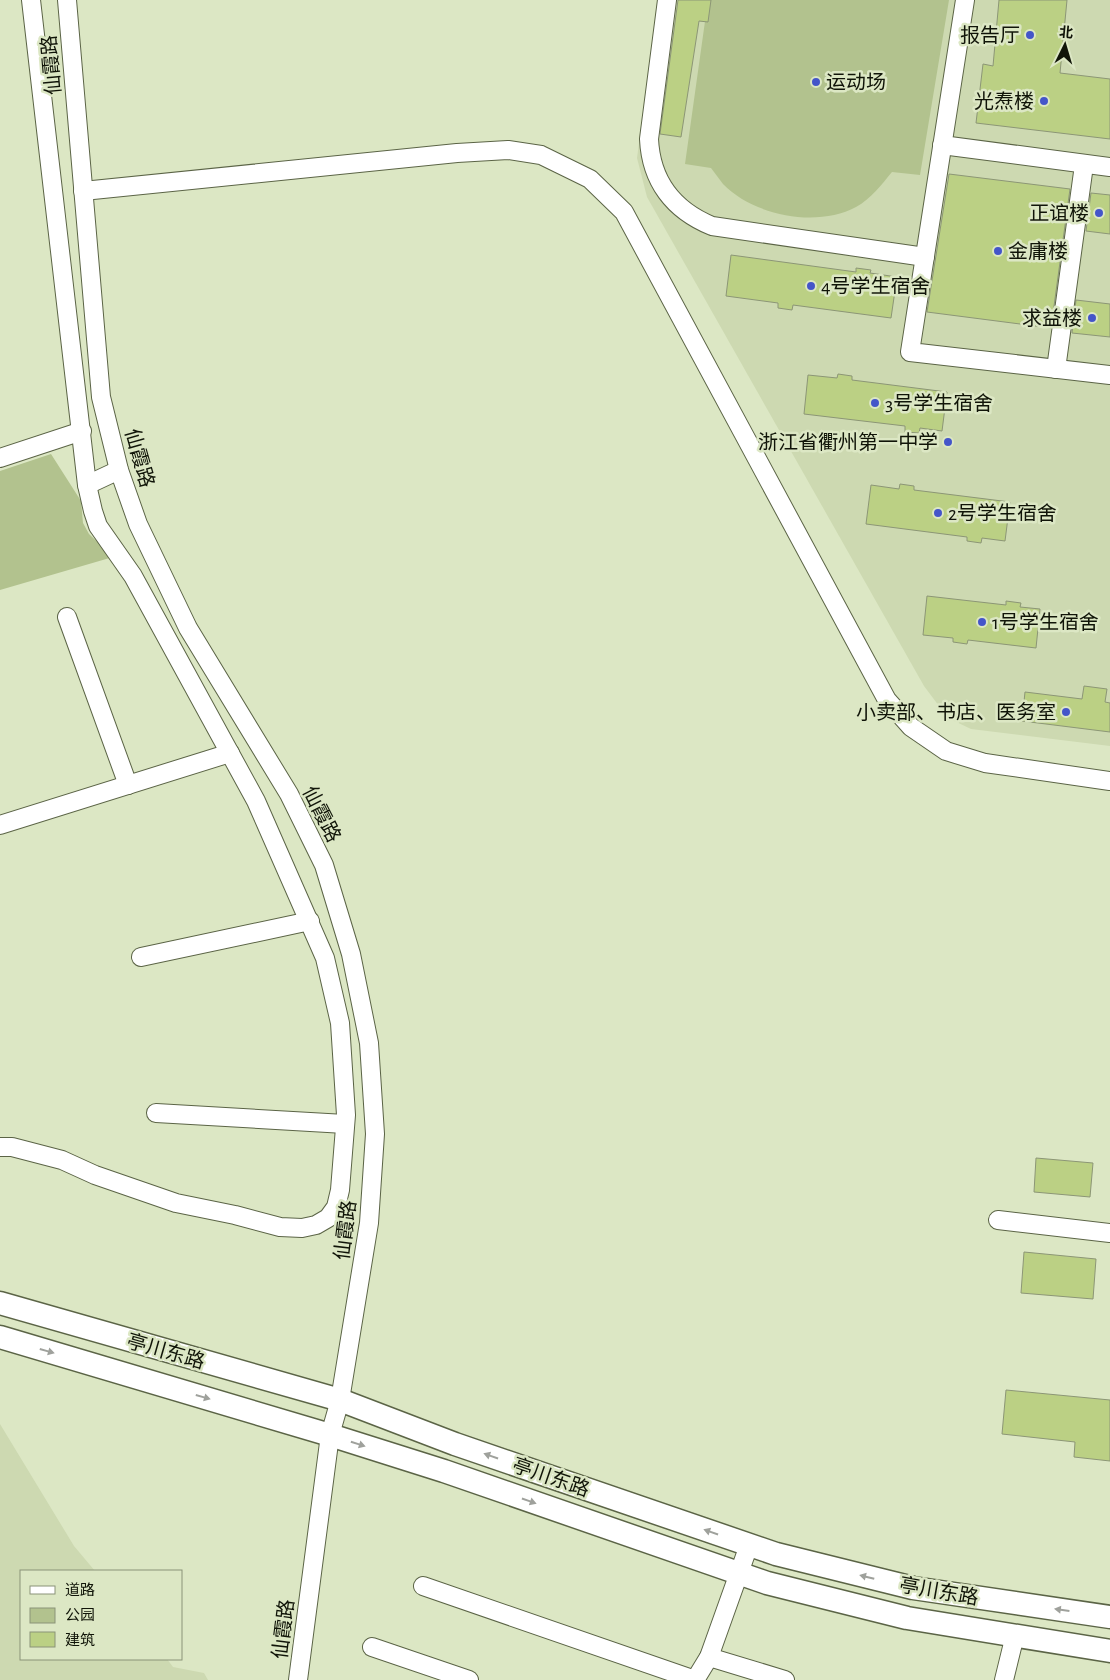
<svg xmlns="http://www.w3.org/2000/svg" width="1110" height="1680" font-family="'Alegreya Sans','Noto Sans SC',sans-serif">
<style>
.built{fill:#cdd9b1}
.green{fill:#b2c28e}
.building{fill:#bbd084;stroke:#8c9676}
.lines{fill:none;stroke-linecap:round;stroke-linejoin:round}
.minor-casing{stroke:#5b6446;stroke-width:20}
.major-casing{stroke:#5b6446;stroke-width:25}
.minor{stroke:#fff;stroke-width:18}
.major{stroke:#fff;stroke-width:22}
.oneway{fill:#9fa19c}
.poi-dot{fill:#4455c9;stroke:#dce7c4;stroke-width:2}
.labels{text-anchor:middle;stroke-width:5;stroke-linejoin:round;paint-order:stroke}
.poi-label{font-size:20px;fill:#101408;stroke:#dce7c4;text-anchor:end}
.street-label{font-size:20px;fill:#101408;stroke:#dce7c4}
</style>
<rect width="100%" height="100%" fill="#dce7c4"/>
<g class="built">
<polygon points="658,0 1110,0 1110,746 971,729 948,718 924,686 647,197 637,158"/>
<polygon points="0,1424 74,1546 95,1571 21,1571 21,1659 167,1659 173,1667 204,1673 208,1680 0,1680"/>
</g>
<g class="green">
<path d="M708,0H949L920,175L892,172C882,184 871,199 856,207C817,228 754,216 723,184C719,179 715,173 711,168L685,164Z"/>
<polygon points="51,454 81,501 83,523 89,534 113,557 0,590 0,471"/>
</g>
<g class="building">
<polygon points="678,0 711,0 708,22 699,21 681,137 660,134"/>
<polygon points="999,0 1067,0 1060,73 1110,79 1110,139 976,123 983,64 993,66"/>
<polygon points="949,174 1070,189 1051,328 927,312"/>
<polygon points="1091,193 1110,195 1110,234 1086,231"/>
<polygon points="731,255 856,272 856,268 871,270 870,273 897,277 891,318 793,305 792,310 778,308 778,303 726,296"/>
<polygon points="1076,300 1110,304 1110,337 1072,333"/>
<polygon points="838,374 852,376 852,380 947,392 942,431 920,428 919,433 905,432 905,426 804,414 808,375 837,378"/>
<polygon points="900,484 914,486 914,490 1010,502 1005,541 982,538 981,543 967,541 967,537 866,524 871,485 899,489"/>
<polygon points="927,596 1006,605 1006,601 1021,603 1020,607 1040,609 1036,648 968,640 967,644 953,642 953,638 923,635"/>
<polygon points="1084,686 1107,689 1105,702 1110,703 1110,732 1022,721 1025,692 1082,699"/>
<polygon points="1036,1158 1093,1163 1090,1197 1034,1192"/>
<polygon points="1024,1252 1096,1259 1093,1299 1021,1293"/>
<polygon points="1006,1390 1110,1400 1110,1461 1074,1457 1075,1442 1002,1434"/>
</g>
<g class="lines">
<defs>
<g id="minor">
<polyline points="67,0 101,397 119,470 138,524 188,628 289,794 324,865 351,954 369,1043 375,1134 369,1223 340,1400 330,1435 298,1680"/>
<path d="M667,0L649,139C651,181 673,210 712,226L925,257"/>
<polyline points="965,0 910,352 1110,375"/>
<polyline points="942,145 1110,167"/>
<polyline points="83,191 457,153 508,150 541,155 590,179 624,212 887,700 911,727 946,751 985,763 1110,781"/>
<polyline points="1056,369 1084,165"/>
<polyline points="0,458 82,431"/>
<polyline points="87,485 119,470"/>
<polyline points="67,617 128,785"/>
<polyline points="0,825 230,753"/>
<polyline points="141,957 310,921"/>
<polyline points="156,1113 345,1124"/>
<polyline points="0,1147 12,1147 62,1160 95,1175 176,1203 235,1215 280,1227 302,1228 316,1225 328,1218 336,1207 340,1190 346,1115 340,1023 325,958 256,801 133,576 98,526 93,511 87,485 31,0"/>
<polyline points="998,1220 1110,1233"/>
<polyline points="423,1586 695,1680"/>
<polyline points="372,1647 469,1680"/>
<polyline points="709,1657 785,1680"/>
<polyline points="695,1680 709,1657 749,1545"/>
<polyline points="1004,1680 1015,1635"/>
</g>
<g id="major">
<polyline points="0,1303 340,1400 455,1444 776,1554 913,1588 1110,1617"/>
<polyline points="0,1337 330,1435 444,1471 767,1583 907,1618 1110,1651"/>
</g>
</defs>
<use href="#minor" class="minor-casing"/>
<use href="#major" class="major-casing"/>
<use href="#minor" class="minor"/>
<use href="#major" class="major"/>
</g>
<defs><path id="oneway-solid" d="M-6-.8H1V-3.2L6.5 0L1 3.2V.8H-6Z" transform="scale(1.25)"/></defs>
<g class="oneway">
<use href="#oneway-solid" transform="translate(47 1351) rotate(16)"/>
<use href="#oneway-solid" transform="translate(203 1397) rotate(16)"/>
<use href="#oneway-solid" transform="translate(358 1444) rotate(18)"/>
<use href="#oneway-solid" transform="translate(491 1456) rotate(-161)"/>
<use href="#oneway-solid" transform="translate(529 1501) rotate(19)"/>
<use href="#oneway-solid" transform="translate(711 1532) rotate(-161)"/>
<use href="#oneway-solid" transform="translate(867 1577) rotate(-166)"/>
<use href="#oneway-solid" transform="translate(1062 1610) rotate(-172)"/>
</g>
<g class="poi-dot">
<circle cx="1030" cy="35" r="5"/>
<circle cx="816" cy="82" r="5"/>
<circle cx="1044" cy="101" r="5"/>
<circle cx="1099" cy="213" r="5"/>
<circle cx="998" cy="251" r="5"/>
<circle cx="811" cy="286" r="5"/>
<circle cx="1092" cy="318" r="5"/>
<circle cx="875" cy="403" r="5"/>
<circle cx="948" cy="442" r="5"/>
<circle cx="938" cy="513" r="5"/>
<circle cx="982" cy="622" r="5"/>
<circle cx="1066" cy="712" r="5"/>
</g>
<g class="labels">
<g class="poi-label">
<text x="1020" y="42">报告厅</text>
<text x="826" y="89" text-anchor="start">运动场</text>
<text x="1034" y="108">光焘楼</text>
<text x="1089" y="220">正谊楼</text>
<text x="1008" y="258" text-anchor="start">金庸楼</text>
<text x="821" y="293" text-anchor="start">4号学生宿舍</text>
<text x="1082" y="325">求益楼</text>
<text x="885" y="410" text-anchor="start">3号学生宿舍</text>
<text x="938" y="449">浙江省衢州第一中学</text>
<text x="948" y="520" text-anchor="start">2号学生宿舍</text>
<text x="992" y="629" text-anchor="start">1号学生宿舍</text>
<text x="1056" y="719">小卖部、书店、医务室</text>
</g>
<g class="street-label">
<text transform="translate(51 65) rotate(-95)" y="7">仙霞路</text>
<text transform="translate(140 458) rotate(74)" y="7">仙霞路</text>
<text transform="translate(322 814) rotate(63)" y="7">仙霞路</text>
<text transform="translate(345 1230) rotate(-83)" y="7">仙霞路</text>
<text transform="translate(166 1351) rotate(16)" y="7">亭川东路</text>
<text transform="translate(551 1477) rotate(19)" y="7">亭川东路</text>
<text transform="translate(939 1591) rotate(10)" y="7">亭川东路</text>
<text transform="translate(283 1629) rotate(-83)" y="7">仙霞路</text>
</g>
</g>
<rect x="20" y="1570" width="162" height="90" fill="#dce7c4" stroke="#8a9379"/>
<rect x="30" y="1586" width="25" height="8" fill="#ffffff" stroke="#8a9379"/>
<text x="65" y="1595" font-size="15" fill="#101408">道路</text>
<rect x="30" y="1608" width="25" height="15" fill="#b2c28e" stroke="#8a9379"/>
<text x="65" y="1620" font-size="15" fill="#101408">公园</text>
<rect x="30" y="1632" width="25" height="15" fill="#bbd084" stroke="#8a9379"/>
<text x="65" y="1645" font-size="15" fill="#101408">建筑</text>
<g transform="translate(1065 45) rotate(5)" stroke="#dce7c4" stroke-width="4" paint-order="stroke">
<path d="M0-4L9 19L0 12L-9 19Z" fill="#101408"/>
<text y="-8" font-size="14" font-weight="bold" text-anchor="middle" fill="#101408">北</text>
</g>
</svg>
